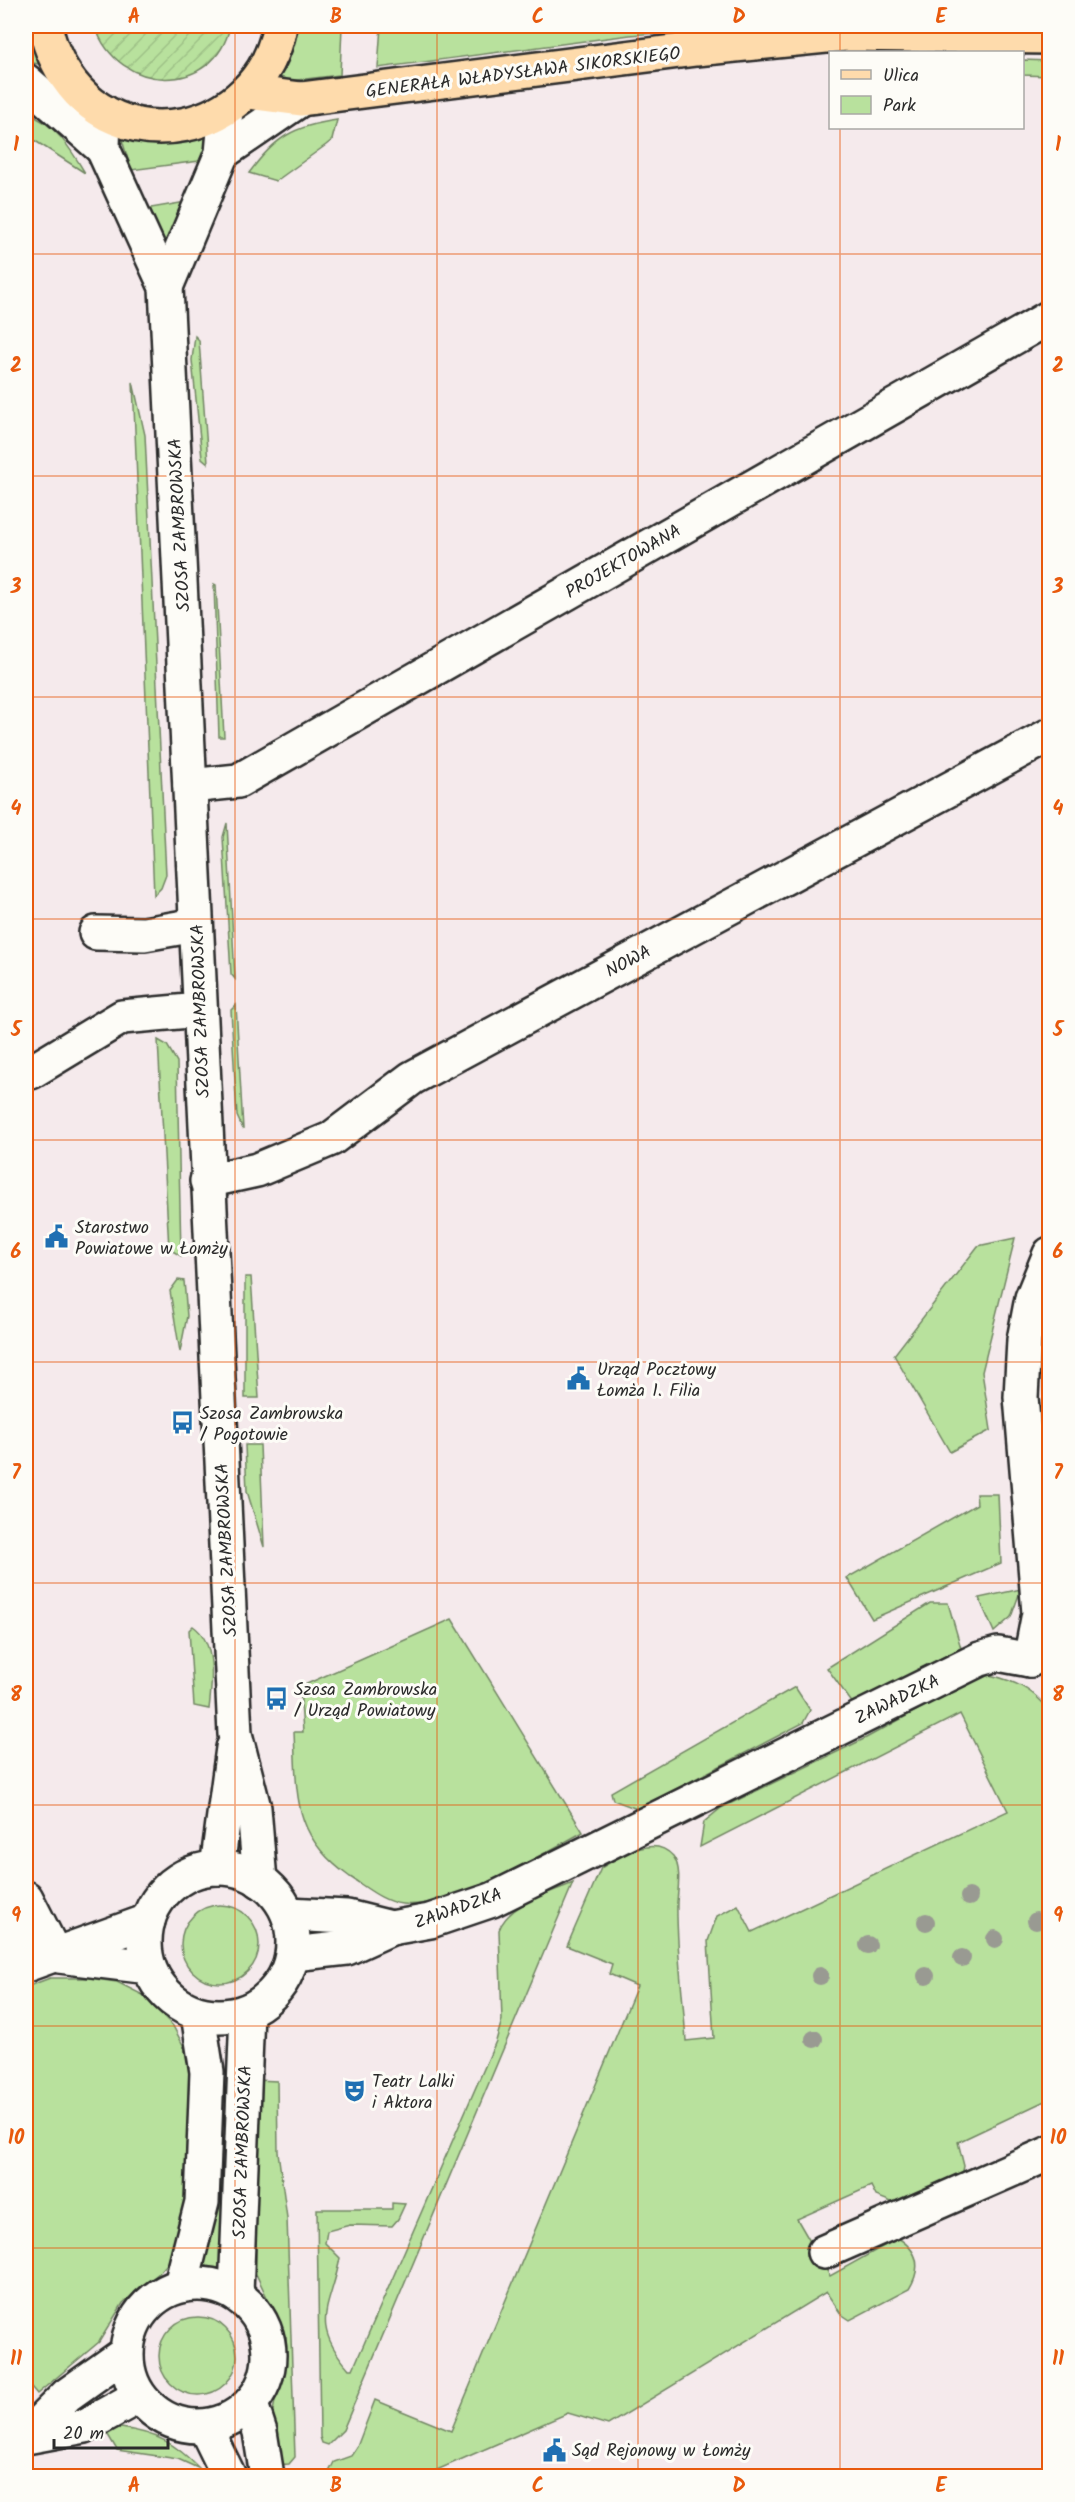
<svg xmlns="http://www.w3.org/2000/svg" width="1075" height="2502" font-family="Kalam,sans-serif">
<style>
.green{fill:#b8e19d;stroke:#728664;stroke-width:1.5}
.garden{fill:url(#garden-furrows);stroke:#728664;stroke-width:1.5}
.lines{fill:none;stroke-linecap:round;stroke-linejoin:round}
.minor-casing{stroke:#2b2b2b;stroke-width:38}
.major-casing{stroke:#2b2b2b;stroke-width:38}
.minor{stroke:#fdfcf7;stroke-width:33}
.major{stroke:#fedbac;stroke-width:33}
.tree{fill:#999a92}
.grid{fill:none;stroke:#e8590c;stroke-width:1.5;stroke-opacity:0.55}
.labels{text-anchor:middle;stroke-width:6;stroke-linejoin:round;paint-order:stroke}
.street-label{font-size:18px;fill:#2b2b2b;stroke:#fdfcf7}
.poi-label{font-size:18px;fill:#2b2b2b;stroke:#fdfcf7;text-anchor:start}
.neatline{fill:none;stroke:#e8590c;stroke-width:2}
.grid-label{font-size:20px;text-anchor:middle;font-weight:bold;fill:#e8590c}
</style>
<defs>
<pattern id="garden-furrows" width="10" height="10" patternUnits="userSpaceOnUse" patternTransform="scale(1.5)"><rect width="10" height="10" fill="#b8e19d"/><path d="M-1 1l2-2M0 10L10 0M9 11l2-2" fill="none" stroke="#9ec187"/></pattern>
</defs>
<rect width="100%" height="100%" fill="#f5eaec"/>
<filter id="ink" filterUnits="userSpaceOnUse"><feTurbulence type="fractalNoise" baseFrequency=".0167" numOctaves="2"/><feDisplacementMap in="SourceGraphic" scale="12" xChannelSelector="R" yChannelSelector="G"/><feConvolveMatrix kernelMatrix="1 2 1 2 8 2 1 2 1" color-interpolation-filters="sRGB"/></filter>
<g filter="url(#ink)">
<g class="green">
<polygon points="26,26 36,26 46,65 26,62"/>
<polygon points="292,26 342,26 340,75 271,83"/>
<polygon points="381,26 747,26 630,35 378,68"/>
<polygon points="1023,60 1049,61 1049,76 1023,75"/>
<path d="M26,113C54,122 71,149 85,173L26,135Z"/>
<path d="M337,120L332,140L326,145L276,181L249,173C275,137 294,126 337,120Z"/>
<polygon points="211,130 207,160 131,170 120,133"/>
<polygon points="192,201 167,268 145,209"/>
<polygon points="195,336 199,340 208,463 202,458 192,360"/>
<polygon points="133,382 145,435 166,875 161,888 154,895"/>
<polygon points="214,584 216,585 224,737 219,737"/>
<polygon points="227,823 235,979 231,974 223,837"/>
<polygon points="236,1005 243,1129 237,1116 231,1010"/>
<polygon points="158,1040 167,1045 177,1062 181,1256 169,1249"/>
<polygon points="1015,1238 982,1372 991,1430 950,1452 894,1355 978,1246"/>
<polygon points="245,1277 251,1277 259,1398 245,1398"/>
<polygon points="178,1280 184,1281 187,1316 180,1352 170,1291"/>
<polygon points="245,1445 260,1445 264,1547 247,1491"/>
<polygon points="976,1494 998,1494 1001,1563 872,1619 847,1578 977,1504"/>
<polygon points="1021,1589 1011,1617 994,1632 979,1598"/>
<polygon points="930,1603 948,1603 961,1648 853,1704 827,1668"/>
<path d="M452,1619L583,1832C541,1855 449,1910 402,1904C383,1902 366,1887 350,1877C292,1836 297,1796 294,1732H303L300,1687Z"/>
<path d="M193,1626C217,1642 212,1684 209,1709L194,1706L189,1630Z"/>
<path d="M989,1675C1013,1680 1036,1691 1050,1712L1049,2099L958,2142L964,2166L962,2176L894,2203L876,2196L871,2186L797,2219L830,2276L898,2238C919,2251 922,2268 909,2289L850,2320L841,2314L826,2292L608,2425L568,2413L423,2476H327L334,2462L351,2456L357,2447L375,2400L451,2431L637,1986L609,1974L612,1964L567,1946L601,1868C620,1857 653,1833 673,1856C682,1868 678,1888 677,1902C676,1947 683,1995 686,2041L714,2038L708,1941L717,1916L738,1905L752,1932L1008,1811L960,1714L700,1847L704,1822L721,1808L866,1738L976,1678Z"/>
<polygon points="795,1687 810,1710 803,1723 637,1809 613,1800 611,1792"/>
<path d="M573,1883L343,2430L328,2445L322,2443L320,2437L317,2209H392V2203L405,2204L398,2219L392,2226L350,2225L327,2231L325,2243L340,2258C331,2308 308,2322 349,2369H353L496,2041L502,2020L499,1930C509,1903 548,1894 573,1883Z"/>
<circle cx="220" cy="1944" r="39"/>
<polygon points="50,1978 88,1978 117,1982 143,1995 173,2026 183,2045 190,2069 195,2139 194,2175 174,2256 160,2272 123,2303 99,2342 37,2394 26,2381 26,1987"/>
<polygon points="256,2080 277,2081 278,2152 287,2218 295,2457 289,2464 277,2465 272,2416 275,2401 284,2379 286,2338 256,2274"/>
<polygon points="220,2184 228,2185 223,2266 213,2269 203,2264 217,2185"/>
<circle cx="198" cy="2356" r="39"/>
<path d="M121,2428C157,2433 175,2443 200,2469L178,2459L117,2450L105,2430Z"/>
</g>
<path class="garden" d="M95,26H230C215,97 118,95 95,26Z"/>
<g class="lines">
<defs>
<g id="minor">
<polyline points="26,81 103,149"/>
<polyline points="104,112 103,149 166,287 235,1734 254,1808 260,1881"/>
<polyline points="222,153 301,99"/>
<polyline points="166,287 222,153 226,110"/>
<polyline points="190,786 238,781 1050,317"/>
<polyline points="96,933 144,934 196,925"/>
<polyline points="31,1072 122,1017 200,1010"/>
<polyline points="207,1181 257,1170 331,1139 412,1078 1050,735"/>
<polyline points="1030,1660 1039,1613 1021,1397 1024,1340 1032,1298 1050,1254"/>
<polyline points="217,1868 233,1748"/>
<circle cx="219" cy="1942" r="74"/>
<polyline points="26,1898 55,1955"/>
<polyline points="288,1914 347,1917 391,1928"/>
<polyline points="293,1954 347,1948 391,1928 430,1921 492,1900 980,1659 998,1654 1030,1660"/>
<polyline points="59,1956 149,1967"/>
<polyline points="26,1965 148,1921"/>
<polyline points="824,2252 1050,2153"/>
<circle cx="198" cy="2355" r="71"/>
<polyline points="181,2285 202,2202 207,2072 198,2014"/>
<polyline points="236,2293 247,2012"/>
<polyline points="251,2404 260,2432 267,2476"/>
<polyline points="205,2427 229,2476"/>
<polyline points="26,2436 67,2395 126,2353"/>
<polyline points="26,2437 85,2426 139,2396"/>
</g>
<g id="major">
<path d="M46,26C47,40 54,55 61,68C117,166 260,135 280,26"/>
<polyline points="248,92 301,99 696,49 846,34 1050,37"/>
</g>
</defs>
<use href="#minor" class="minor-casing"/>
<use href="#major" class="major-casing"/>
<use href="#minor" class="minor"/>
<use href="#major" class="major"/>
</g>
<g class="tree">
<circle cx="969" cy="1897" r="9"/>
<circle cx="1036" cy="1921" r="9"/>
<circle cx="926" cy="1922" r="9"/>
<circle cx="995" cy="1939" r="9"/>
<circle cx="868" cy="1945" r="9"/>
<circle cx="962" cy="1958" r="9"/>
<circle cx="820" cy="1976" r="9"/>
<circle cx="926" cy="1976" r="9"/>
<circle cx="814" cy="2039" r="9"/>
</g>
</g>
<path class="grid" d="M235,26V2476M437,26V2476M638,26V2476M840,26V52M840,128V2476M26,254H1050M26,476H1050M26,697H1050M26,919H1050M26,1140H1050M26,1362H1050M26,1583H1050M26,1805H1050M26,2026H1050M26,2248H1050"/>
<defs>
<symbol id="civic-bare" viewBox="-9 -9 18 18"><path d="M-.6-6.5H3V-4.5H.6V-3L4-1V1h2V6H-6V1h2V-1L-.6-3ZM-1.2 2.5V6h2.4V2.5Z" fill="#1f6fb2" stroke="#fdfcf7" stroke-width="2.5" paint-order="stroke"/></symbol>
<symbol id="bus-bare" viewBox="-9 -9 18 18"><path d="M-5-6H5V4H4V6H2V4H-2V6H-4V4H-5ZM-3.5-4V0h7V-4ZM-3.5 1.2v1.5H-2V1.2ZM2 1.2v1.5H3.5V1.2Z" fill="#1f6fb2" stroke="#fdfcf7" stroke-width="2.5" paint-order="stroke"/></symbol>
<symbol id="theatre-bare" viewBox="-9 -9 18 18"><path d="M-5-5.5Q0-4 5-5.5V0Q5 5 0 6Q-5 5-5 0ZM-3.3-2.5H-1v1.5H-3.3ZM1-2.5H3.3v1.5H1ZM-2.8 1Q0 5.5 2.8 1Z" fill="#1f6fb2" stroke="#fdfcf7" stroke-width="2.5" paint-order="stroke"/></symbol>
</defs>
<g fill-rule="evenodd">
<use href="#civic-bare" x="40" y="1220" width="33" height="33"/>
<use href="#civic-bare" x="562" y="1362" width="33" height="33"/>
<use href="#bus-bare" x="166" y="1406" width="33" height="33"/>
<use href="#bus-bare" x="260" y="1682" width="33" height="33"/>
<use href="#theatre-bare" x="338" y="2074" width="33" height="33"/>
<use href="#civic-bare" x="538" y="2434" width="33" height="33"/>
</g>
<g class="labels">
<g class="street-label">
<text transform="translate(523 72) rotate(-7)" y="6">GENERAŁA WŁADYSŁAWA SIKORSKIEGO</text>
<text transform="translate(179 525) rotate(-93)" y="6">SZOSA ZAMBROWSKA</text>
<text transform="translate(623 561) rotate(-30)" y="6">PROJEKTOWANA</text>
<text transform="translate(628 961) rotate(-28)" y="6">NOWA</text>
<text transform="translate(200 1011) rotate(-92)" y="6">SZOSA ZAMBROWSKA</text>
<text transform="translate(226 1550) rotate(-93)" y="6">SZOSA ZAMBROWSKA</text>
<text transform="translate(897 1699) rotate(-26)" y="6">ZAWADZKA</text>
<text transform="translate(458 1908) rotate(-19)" y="6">ZAWADZKA</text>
<text transform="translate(242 2152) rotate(-88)" y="6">SZOSA ZAMBROWSKA</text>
</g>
<g class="poi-label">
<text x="75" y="1233">Starostwo<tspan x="75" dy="21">Powiatowe w Łomży</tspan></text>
<text x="597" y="1375">Urząd Pocztowy<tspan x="597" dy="21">Łomża 1. Filia</tspan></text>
<text x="200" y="1419">Szosa Zambrowska<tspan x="200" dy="21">/ Pogotowie</tspan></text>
<text x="294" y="1695">Szosa Zambrowska<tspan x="294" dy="21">/ Urząd Powiatowy</tspan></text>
<text x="372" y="2087">Teatr Lalki<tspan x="372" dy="21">i Aktora</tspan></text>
<text x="572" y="2456">Sąd Rejonowy w Łomży</text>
</g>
</g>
<rect width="1075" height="2502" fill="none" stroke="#fdfcf7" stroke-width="66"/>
<rect x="829" y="51" width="195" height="78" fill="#fdfcf7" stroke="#a9a8a5" stroke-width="1.5"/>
<rect x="841" y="70" width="30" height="9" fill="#fedbac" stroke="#a9a8a5" stroke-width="1.5"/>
<text x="883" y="81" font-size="18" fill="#2b2b2b">Ulica</text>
<rect x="841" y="96" width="30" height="18" fill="#b8e19d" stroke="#a9a8a5" stroke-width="1.5"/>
<text x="883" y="111" font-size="18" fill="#2b2b2b">Park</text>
<path d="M54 2439v9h114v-9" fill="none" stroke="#2b2b2b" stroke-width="3"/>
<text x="63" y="2439" font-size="18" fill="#2b2b2b" stroke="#fdfcf7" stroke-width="4.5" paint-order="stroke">20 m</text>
<rect x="33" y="33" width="1009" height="2436" class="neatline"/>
<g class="grid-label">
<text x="134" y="23">A</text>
<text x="336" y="23">B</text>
<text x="538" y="23">C</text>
<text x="739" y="23">D</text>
<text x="941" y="23">E</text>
<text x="16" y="151">1</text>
<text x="1058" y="151">1</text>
<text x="16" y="372">2</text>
<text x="1058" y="372">2</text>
<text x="16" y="593">3</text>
<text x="1058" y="593">3</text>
<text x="16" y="815">4</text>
<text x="1058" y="815">4</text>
<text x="16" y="1036">5</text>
<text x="1058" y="1036">5</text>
<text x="16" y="1258">6</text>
<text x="1058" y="1258">6</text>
<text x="16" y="1479">7</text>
<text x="1058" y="1479">7</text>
<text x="16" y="1701">8</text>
<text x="1058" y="1701">8</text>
<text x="16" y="1922">9</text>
<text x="1058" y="1922">9</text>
<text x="16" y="2144">10</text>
<text x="1058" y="2144">10</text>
<text x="16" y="2365">11</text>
<text x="1058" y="2365">11</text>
<text x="134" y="2492">A</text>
<text x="336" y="2492">B</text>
<text x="538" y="2492">C</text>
<text x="739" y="2492">D</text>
<text x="941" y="2492">E</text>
</g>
</svg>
